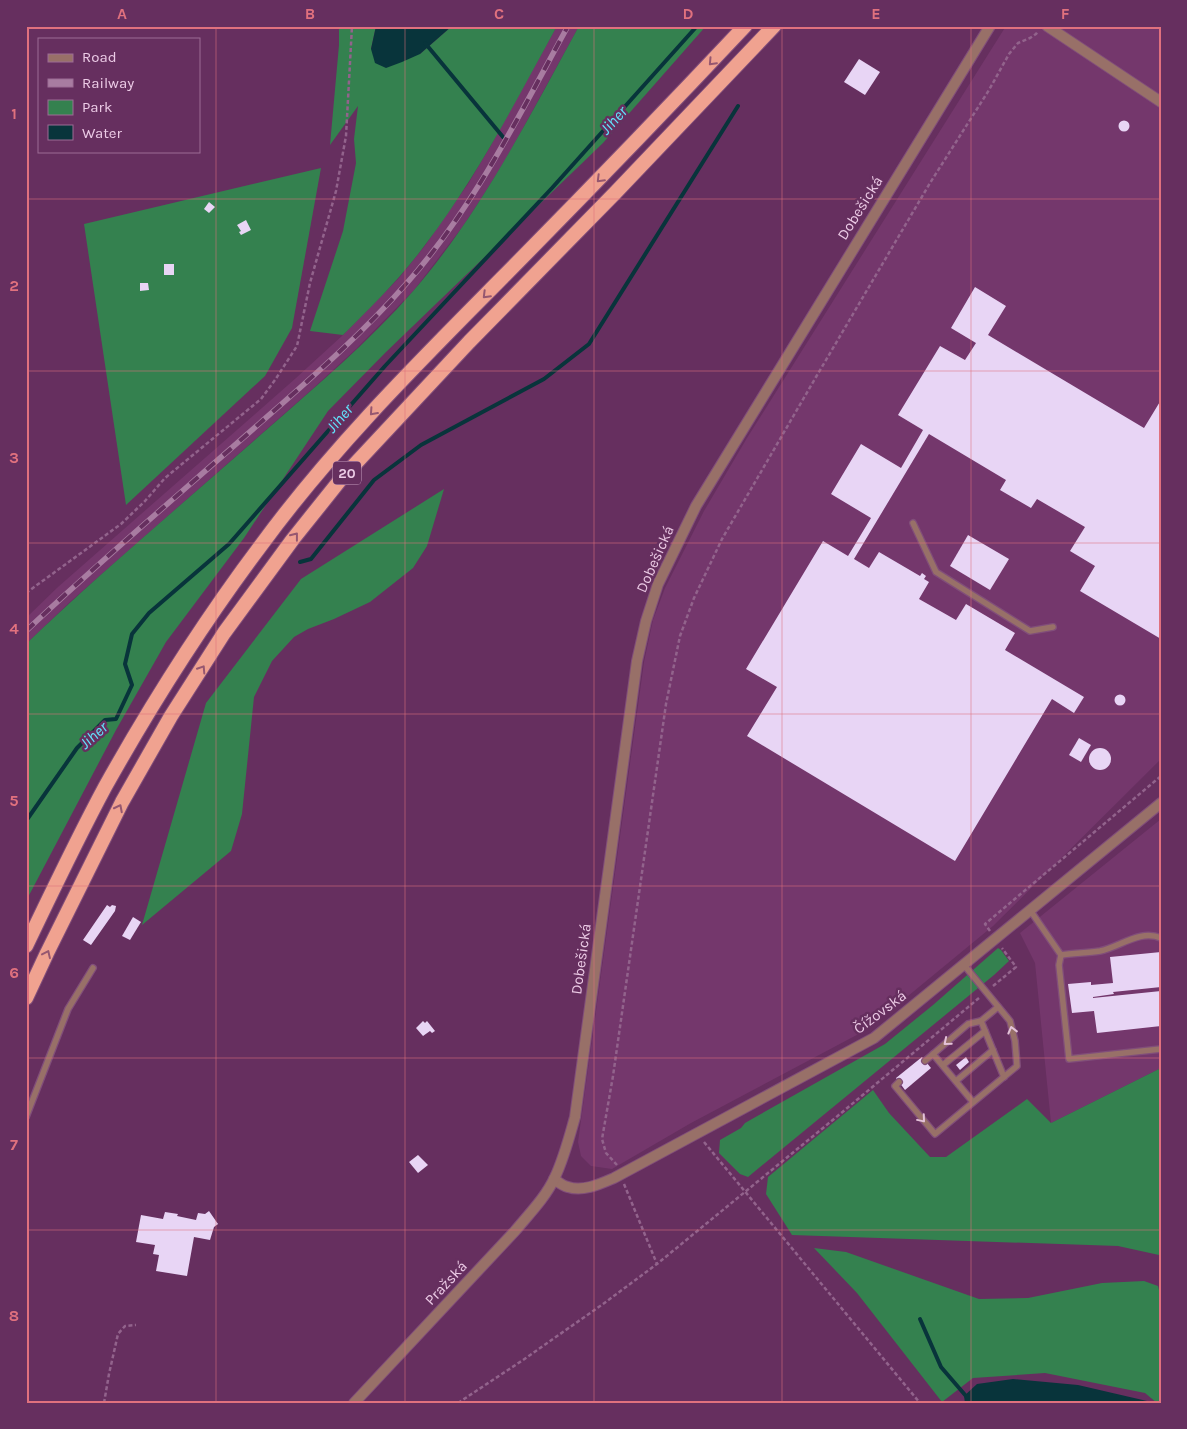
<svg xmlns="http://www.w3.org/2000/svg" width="1187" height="1429" font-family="Karla,sans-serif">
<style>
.built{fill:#74376c}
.green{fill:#34814f}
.water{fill:#08343b}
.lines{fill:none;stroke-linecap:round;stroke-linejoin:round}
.stream{stroke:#08343b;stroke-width:4}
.building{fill:#e8d5f5}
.service-casing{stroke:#814e7a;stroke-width:8}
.minor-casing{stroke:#814e7a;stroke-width:12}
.tertiary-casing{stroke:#814e7a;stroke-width:12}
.trunk-casing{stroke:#814e7a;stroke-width:16}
.path{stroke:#92638c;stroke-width:2.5;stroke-dasharray:4 2.5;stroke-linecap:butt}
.service{stroke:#987068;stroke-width:5.5}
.minor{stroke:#987068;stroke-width:10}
.tertiary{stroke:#987068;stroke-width:10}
.trunk{stroke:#f0a290;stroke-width:14}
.rail-casing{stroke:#a87ca1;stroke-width:5.5}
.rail{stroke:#662f5f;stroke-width:4;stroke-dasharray:11;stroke-linecap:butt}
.oneway{stroke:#965770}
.oneway2{stroke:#e4c2d9}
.grid{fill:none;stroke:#e0717e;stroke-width:1;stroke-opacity:0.55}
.labels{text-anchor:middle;stroke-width:5;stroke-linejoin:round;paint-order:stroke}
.shield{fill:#662f5f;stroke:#c49cbe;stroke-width:1}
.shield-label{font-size:14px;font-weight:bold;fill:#eccbe6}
.street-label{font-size:15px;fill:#eccbe6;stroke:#662f5f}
.water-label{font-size:16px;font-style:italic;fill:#62e4fd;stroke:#662f5f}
.neatline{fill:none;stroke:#e0717e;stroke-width:2}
.grid-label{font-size:16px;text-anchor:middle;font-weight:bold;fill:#e0717e}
</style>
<rect width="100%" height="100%" fill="#662f5f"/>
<g class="built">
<polygon points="557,26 579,26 507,157 484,194 463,226 414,290 356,349 309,392 71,601 26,644 26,618 58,587 296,378 343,335 399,278 424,247 468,184 490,147"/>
<polygon points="1006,26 1161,26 1161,759 993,926 868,1029 691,1123 612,1169 591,1166 581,1156 578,1142 644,662 653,620 665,588 704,511 747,438"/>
<polygon points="1161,819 1161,1068 1051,1123 1035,963 1020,933"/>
</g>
<g class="green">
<path d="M339,26H376L371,49L420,54L452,26H557C516,101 477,177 425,245C401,278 371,307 343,335L310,331L343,231L356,163L354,139L358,106L330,145L339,45Z"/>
<path d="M579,26H706L603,143L385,353L328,411L244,538L166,642L116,730L26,901V644C103,570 185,502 265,431C315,387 370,341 414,290C482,211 529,117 579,26Z"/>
<polygon points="321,168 292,328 265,376 126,505 84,224"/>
<polygon points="444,489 427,546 413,568 370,602 334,619 308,629 294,637 272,661 254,697 242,814 231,851 142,925 206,703 301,579"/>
<polygon points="998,948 1001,950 1009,961 994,975 748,1177 740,1174 719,1153 720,1140 741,1128 745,1123 752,1119 885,1044 933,1005"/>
<polygon points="1161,1068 1161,1256 1159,1255 1118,1246 792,1235 766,1194 768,1177 873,1090 889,1113 930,1157 946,1157 1027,1099 1051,1123"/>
<polygon points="814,1248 846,1252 979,1299 1028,1298 1102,1283 1144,1281 1158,1286 1161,1298 1161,1403 1157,1403 1145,1393 1045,1373 973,1378 942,1402 857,1293"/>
</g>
<g class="water">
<polygon points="376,26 452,26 420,54 402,62 386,68 375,63 371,49"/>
<polygon points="1013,1379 1078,1385 1147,1401 1149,1403 965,1403 964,1396 977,1384"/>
</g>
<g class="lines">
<g class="stream">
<polyline points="425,43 503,137"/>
<polyline points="300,562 311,559 374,480 421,445 544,379 589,344 738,106"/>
<polyline points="26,821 77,748 105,720 116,719 132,685 125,664 132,634 149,613 229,544 385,366 552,188 697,26"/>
<polyline points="920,1319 941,1367 972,1403"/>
</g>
</g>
<g class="building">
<polygon points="859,59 880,72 865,95 844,82"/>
<circle cx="1124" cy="126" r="5.5"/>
<polygon points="209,202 215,207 209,213 204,209"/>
<polygon points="246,220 251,230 241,235 239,232 241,231 237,225"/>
<rect x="164" y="264" width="10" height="11"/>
<polygon points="140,283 148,283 149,290 140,291"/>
<polygon points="975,287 1006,306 988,335 1144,428 1161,400 1161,639 1080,591 1095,566 1070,551 1085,527 1037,499 1031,508 1000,490 1006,480 929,434 854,559 869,568 879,552 920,576 922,573 926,576 924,579 929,582 919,599 956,620 966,604 1015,633 1005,650 1084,697 1074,713 1052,699 955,861 747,736 777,687 746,669 823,541 848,556 871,518 831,494 861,444 901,468 923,430 898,415 940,346 965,360 976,343 951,328"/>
<polygon points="968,535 1009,559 990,590 950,566"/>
<circle cx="1120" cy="700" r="5.5"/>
<polygon points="1079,738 1091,745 1081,762 1069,755"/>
<circle cx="1100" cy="759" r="11"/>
<polygon points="107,905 110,907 112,905 116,906 115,911 91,945 83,940"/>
<polygon points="133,917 141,922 130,940 122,936"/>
<polygon points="1161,952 1161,987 1113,992 1114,994 1093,997 1093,998 1161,991 1161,1026 1097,1033 1094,1011 1072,1013 1068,984 1091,982 1091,985 1113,983 1110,957"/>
<polygon points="423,1021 425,1023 427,1021 435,1031 432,1033 430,1031 423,1036 416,1028"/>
<polygon points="922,1057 931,1068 905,1090 896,1078"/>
<polygon points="966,1057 969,1062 960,1070 956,1065"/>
<polygon points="418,1155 428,1165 418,1173 409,1162"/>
<polygon points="209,1211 218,1224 214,1227 210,1240 194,1237 187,1276 156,1271 159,1255 153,1254 155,1245 136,1242 141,1215 163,1219 165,1212 178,1214 177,1216 196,1220 198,1213 205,1214"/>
</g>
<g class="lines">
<defs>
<g id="service">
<polyline points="913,523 936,572 1030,631 1053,627"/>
<polyline points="1030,910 1061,955 1059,965 1069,1059 1161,1049"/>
<path d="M1061,955C1074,953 1088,953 1100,951C1120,947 1140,929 1161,938"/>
<polyline points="981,1021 1004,1077"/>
<polyline points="933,1054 973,1102"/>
<polyline points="925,1061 968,1024 981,1021 998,1007"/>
<polyline points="943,1065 985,1031"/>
<polyline points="956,1081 993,1050"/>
<polyline points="899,1082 895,1086 935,1134 1017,1066 1015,1041 1010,1021 964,965"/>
<polyline points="26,1117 68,1009 93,968"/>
</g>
<polyline id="minor" points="1047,26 1161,102"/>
<g id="tertiary">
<path d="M554,1179C558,1182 563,1186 568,1187C583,1192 600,1184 614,1178L874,1038L1161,803"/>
<path d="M354,1403L515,1231C529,1214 546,1197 555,1177C564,1158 569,1138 575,1117L637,661L646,621L658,584L696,506L990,26"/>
</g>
<g id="trunk">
<path d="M26,946C52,892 77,839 105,787C152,703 204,621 262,544C333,447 419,362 503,277C585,194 665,111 745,26"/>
<polyline points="26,998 47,953 122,802 171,716 224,633 293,539 341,479 469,342 616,192 774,26"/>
</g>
</defs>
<use href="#service" class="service-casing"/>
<use href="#minor" class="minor-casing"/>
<use href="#tertiary" class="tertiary-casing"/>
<use href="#trunk" class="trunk-casing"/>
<g class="path">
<polyline points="26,593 121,524 145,501 165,478 261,399 275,380 297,346 310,283 336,191 346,136 352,26"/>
<polyline points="990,931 985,924 1161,776"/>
<polyline points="993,986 1016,967 1002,948"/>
<polyline points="704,1142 920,1403"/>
<polyline points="617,1165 606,1153 602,1139 613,1076 666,704 680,636 694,598 722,539 816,377 930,183 989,90 1009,54 1018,43 1030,38 1036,34 1038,31"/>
<polyline points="624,1184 657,1264"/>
<polyline points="104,1403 109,1374 118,1334 125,1326 136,1325"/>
<polyline points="458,1403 523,1360 603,1304 657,1264 840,1114 979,998"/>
</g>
<use href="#service" class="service"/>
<use href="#minor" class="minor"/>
<use href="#tertiary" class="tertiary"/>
<use href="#trunk" class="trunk"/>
<defs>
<path id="rail" d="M26,631C102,559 182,492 260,423C310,379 362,334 406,284C474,208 519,115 568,26"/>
</defs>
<use href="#rail" class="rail-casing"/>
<use href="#rail" class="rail"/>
</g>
<defs><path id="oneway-chevron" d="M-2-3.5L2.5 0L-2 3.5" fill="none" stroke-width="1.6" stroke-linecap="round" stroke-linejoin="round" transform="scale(1.25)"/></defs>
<g class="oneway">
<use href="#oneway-chevron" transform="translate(712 62) rotate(133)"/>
<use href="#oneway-chevron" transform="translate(600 179) rotate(135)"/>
<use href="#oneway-chevron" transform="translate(486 295) rotate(135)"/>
<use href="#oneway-chevron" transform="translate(373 412) rotate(132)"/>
<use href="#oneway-chevron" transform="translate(295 536) rotate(-52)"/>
<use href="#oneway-chevron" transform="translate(202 669) rotate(-57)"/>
<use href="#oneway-chevron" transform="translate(119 808) rotate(-63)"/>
<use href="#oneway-chevron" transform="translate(47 954) rotate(-65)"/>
</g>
<g class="oneway2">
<use href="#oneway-chevron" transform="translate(1012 1030) rotate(-104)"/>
<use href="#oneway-chevron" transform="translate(947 1042) rotate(140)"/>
<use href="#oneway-chevron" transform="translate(922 1119) rotate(50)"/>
</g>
<path class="grid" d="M216,26V1403M405,26V1403M594,26V1403M782,26V1403M971,26V1403M26,199H1161M26,371H1161M26,543H1161M26,714H1161M26,886H1161M26,1058H1161M26,1230H1161"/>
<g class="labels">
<rect class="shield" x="333" y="461.5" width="28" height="23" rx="4"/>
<g class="shield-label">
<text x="347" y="478">20</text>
</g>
<g class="street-label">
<text transform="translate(860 208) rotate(-58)" y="5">Dobešická</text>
<text transform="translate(655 559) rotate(-66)" y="5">Dobešická</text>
<text transform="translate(581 959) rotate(-82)" y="5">Dobešická</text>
<text transform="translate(880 1012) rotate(-37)" y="5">Čížovská</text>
<text transform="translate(446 1283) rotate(-47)" y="5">Pražská</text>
</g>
<g class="water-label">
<text transform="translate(613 120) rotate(-48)" y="6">Jiher</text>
<text transform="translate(339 418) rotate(-49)" y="6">Jiher</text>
<text transform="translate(93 735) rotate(-42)" y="6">Jiher</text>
</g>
</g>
<rect width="1187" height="1429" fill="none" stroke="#662f5f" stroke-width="55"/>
<rect x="38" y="38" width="162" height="115" fill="#662f5f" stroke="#9c6d95"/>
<rect x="48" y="54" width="25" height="8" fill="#987068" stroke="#9c6d95"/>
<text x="82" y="62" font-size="15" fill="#eccbe6">Road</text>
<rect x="48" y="79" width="25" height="8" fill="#a87ca1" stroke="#9c6d95"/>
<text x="82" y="88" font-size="15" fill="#eccbe6">Railway</text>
<rect x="48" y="100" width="25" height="15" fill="#34814f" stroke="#9c6d95"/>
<text x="82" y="112" font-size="15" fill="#eccbe6">Park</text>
<rect x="48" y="125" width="25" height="15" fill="#08343b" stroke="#9c6d95"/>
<text x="82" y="138" font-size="15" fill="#eccbe6">Water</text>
<rect x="28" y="28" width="1132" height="1374" class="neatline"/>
<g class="grid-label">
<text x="122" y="19">A</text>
<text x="310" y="19">B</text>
<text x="499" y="19">C</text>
<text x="688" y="19">D</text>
<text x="876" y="19">E</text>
<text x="1065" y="19">F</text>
<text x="14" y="119">1</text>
<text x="14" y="291">2</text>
<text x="14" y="463">3</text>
<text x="14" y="634">4</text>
<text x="14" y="806">5</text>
<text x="14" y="978">6</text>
<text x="14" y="1150">7</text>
<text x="14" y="1321">8</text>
</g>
</svg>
